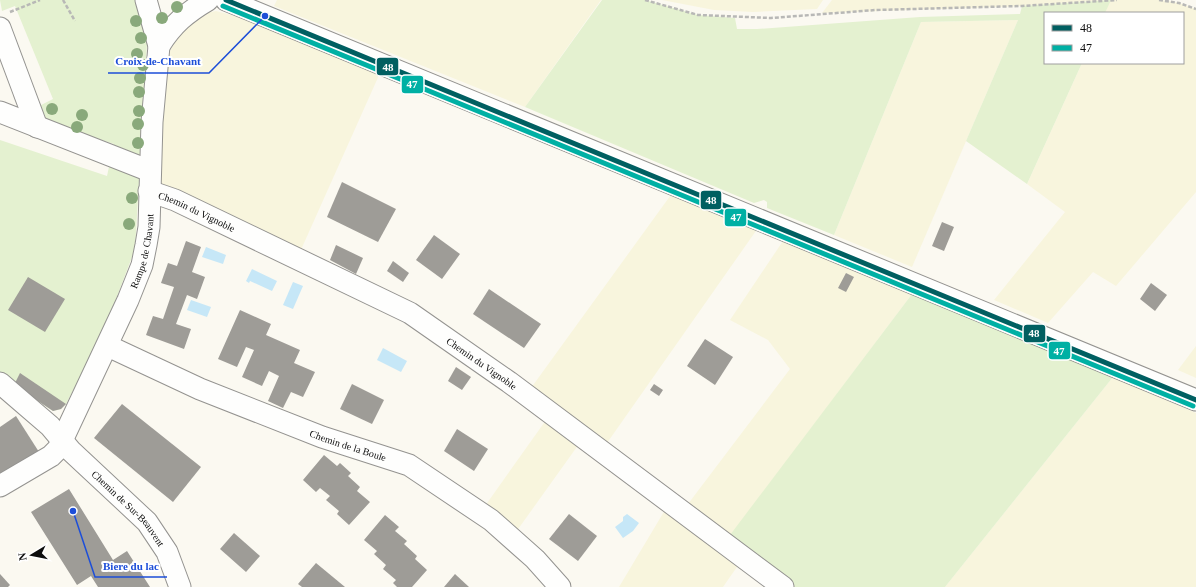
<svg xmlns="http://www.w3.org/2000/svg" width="1196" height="587" font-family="'Times New Roman',serif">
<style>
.farmland{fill:#f8f5dd}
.green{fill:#e4f1d0}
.water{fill:#c6e7f7}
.building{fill:#9e9c97}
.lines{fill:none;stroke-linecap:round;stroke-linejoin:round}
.minor-casing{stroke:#949390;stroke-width:23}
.path{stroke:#b8b8b6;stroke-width:2.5;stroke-dasharray:4 2;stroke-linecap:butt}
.minor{stroke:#fefefd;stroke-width:21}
.bus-1-casing{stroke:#fff;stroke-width:8}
.bus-2-casing{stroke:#fff;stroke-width:8}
.bus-1{stroke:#005f61;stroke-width:5}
.bus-2{stroke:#00b0a4;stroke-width:5}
.tree{fill:#89a97b}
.labels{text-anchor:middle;stroke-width:4;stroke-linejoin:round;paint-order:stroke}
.street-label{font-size:10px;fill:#0d0d0d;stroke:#fff}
.leader{fill:none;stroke:#1d4ed8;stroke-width:1.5}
.callout-dot{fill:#1d4ed8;stroke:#fff;stroke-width:1.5}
.callout-label{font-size:11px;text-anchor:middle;font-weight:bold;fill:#1d4ed8;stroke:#fff;stroke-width:4;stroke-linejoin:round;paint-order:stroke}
.line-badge{stroke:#fff;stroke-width:1.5}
.badge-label{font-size:11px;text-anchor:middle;font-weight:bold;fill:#fff}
</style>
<rect width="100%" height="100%" fill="#fbf9f1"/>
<g class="farmland">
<polygon points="277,0 601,0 525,107 274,6"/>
<polygon points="662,0 823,0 817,9 753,12 714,10"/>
<polygon points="832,0 1161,0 1179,3 1196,9 1196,192 1116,286 1093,272 1048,323 994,300 1065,212 1027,184 1082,63 1183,63 1183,13 1105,13 1110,0 1022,6 822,13"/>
<polygon points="216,11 239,17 380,73 300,252 164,190 160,182 166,59 182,28 201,14"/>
<polygon points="1018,20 912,267 834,235 921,22"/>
<polygon points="673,192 758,228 607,443 589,430 516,532 485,506 556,406 531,388"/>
<polygon points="785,238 912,294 728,539 746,554 723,587 619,587 665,510 688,504 790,369 768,340 730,320"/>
<polygon points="1196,346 1196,378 1178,370"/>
<polygon points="1113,377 1196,413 1196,587 945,587"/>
</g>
<g class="green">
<polygon points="0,0 137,0 143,17 147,44 135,249 106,326 66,404 61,409 53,411 14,385 0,372 0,140 107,176 114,144 51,123 43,117 39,106 53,99 15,6 2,11"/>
<polygon points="602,0 645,0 698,15 735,18 737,29 757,29 920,17 1020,14 1022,6 1111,0 1105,13 1045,13 1045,63 1082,63 1027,184 966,141 1018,20 921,22 834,235 767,208 767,202 764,200 754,203 525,107"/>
<polygon points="912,294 1113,377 945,587 791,587 727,539"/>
</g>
<g class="water">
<polygon points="206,247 226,255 223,264 202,257"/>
<polygon points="252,269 277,281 272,291 250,281 249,283 246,281"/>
<polygon points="293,282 303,286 293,309 283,305"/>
<polygon points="191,300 211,307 207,317 187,310"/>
<polygon points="383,348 407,361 401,372 377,360"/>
<polygon points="627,514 639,523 633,531 623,538 615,527 623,521 623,517"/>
</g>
<g class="building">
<polygon points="342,182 396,209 378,242 327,217"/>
<polygon points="942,222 954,227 944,251 932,246"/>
<polygon points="434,235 460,254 442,279 416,260"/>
<polygon points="186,241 201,247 192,272 205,277 197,299 187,295 176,324 191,329 184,349 146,335 153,316 163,319 174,287 161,283 168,263 177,266"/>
<polygon points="336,245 363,258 356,274 330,260"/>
<polygon points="393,261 409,273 403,282 387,271"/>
<polygon points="846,273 854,277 846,292 838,288"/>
<polygon points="28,277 65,299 45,332 8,310"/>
<polygon points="1151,283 1167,295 1155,311 1140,299"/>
<polygon points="489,289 541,324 524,348 473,314"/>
<polygon points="240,310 271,324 266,335 300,350 294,363 315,372 303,397 291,392 283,408 268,401 279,376 269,371 262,386 242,377 254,350 246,347 237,367 218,359"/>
<polygon points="705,339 733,357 715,385 687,366"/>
<polygon points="456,367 471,377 462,390 448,381"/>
<polygon points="20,373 66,404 61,409 53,411 14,385"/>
<polygon points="352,384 384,400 372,424 340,409"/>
<polygon points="654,384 663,390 659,396 650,390"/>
<polygon points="122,404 201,467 173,502 94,438"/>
<polygon points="16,416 39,452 0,476 0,427"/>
<polygon points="457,429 488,449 474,471 444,451"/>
<polygon points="324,455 337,466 340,463 351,473 348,476 360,487 357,491 370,502 349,525 337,514 339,511 326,500 330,496 320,488 316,492 303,480"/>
<polygon points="69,489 113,560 127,551 150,587 98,587 91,576 77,585 31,512"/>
<polygon points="569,514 597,536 578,561 549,539"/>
<polygon points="385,515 399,527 395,531 407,541 404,544 417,556 415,559 427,570 412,587 397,587 393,583 396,580 383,569 386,565 374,554 377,551 364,540"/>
<polygon points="234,533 260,556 246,572 220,549"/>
<polygon points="316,563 345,587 302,587 298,584"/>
<polygon points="0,574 10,585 8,587 0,587"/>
<polygon points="455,574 469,587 444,587"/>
</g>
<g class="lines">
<defs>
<g id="minor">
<polyline points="226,0 1196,400"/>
<polyline points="0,28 37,127"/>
<path d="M159,46C173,24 186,13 208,0"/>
<polyline points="0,112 150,171"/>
<path id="s1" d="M149,191L175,200L410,313L509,382L783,587"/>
<path id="s2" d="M108,346L200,389L322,437L409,465L491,520L535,559L560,587"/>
<path id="s3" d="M0,383L50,426L71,451L147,522L167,552L180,587"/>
<path id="s4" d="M0,486L51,456L58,449L128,300L142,265L146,245L149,227L152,122L159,46L146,0"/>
</g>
</defs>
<use href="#minor" class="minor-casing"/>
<g class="path">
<polyline points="63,0 75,21"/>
<polyline points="645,0 698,15 771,18 876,10 1022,6 1117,0"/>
<polyline points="1159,0 1179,3 1196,9"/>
<polyline points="10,12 40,0"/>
</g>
<use href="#minor" class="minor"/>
<defs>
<polyline id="bus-1" points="226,0 1196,400"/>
<polyline id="bus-2" points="223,6 1193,406"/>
</defs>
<use href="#bus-1" class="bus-1-casing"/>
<use href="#bus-2" class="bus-2-casing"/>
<use href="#bus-1" class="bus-1"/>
<use href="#bus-2" class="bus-2"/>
</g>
<g class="tree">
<circle cx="177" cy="7" r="6"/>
<circle cx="162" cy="18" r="6"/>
<circle cx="136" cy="21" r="6"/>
<circle cx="141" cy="38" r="6"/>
<circle cx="137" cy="54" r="6"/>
<circle cx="143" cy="65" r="6"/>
<circle cx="140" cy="78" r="6"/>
<circle cx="139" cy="92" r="6"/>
<circle cx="52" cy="109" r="6"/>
<circle cx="139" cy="111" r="6"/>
<circle cx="82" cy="115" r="6"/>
<circle cx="138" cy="124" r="6"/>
<circle cx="77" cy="127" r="6"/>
<circle cx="138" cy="143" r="6"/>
<circle cx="132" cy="198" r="6"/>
<circle cx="129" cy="224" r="6"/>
</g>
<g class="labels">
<g class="street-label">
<text dy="4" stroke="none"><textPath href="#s1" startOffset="52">Chemin du Vignoble</textPath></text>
<text dy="4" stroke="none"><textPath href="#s4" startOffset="285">Rampe de Chavant</textPath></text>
<text dy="4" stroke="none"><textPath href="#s1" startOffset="376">Chemin du Vignoble</textPath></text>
<text dy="4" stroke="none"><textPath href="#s2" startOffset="260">Chemin de la Boule</textPath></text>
<text dy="4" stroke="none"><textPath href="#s3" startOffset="180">Chemin de Sur-Beauvent</textPath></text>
</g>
</g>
<path class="leader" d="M265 16L209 73H108M73 511L95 577H167"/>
<g class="callout-dot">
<circle cx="265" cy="16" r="4"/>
<circle cx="73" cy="511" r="4"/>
</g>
<g class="callout-label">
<text x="158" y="65">Croix-de-Chavant</text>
<text x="131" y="570">Biere du lac</text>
</g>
<g class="line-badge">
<rect x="376" y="57" width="23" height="19" rx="4" fill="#005f61"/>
<rect x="401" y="75" width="23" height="19" rx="4" fill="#00b0a4"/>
<rect x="700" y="190" width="22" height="20" rx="4" fill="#005f61"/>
<rect x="724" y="208" width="23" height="19" rx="4" fill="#00b0a4"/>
<rect x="1023" y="324" width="23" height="19" rx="4" fill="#005f61"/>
<rect x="1048" y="341" width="23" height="19" rx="4" fill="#00b0a4"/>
</g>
<g class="badge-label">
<text x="388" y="71">48</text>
<text x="412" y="88">47</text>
<text x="711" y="204">48</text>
<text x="736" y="221">47</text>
<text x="1034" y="337">48</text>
<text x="1059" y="355">47</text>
</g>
<rect x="1044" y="12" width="140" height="52" fill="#ffffff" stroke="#9e9e9e"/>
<rect x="1052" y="25" width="20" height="6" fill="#005f61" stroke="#9e9e9e"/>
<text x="1080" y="32" font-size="12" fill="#0d0d0d">48</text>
<rect x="1052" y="45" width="20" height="6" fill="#00b0a4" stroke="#9e9e9e"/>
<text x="1080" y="52" font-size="12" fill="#0d0d0d">47</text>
<g transform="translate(32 555) rotate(260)" stroke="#ffffff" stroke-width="3" paint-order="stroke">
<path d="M0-3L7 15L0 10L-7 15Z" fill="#0d0d0d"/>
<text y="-6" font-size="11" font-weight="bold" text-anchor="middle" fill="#0d0d0d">N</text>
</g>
</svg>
